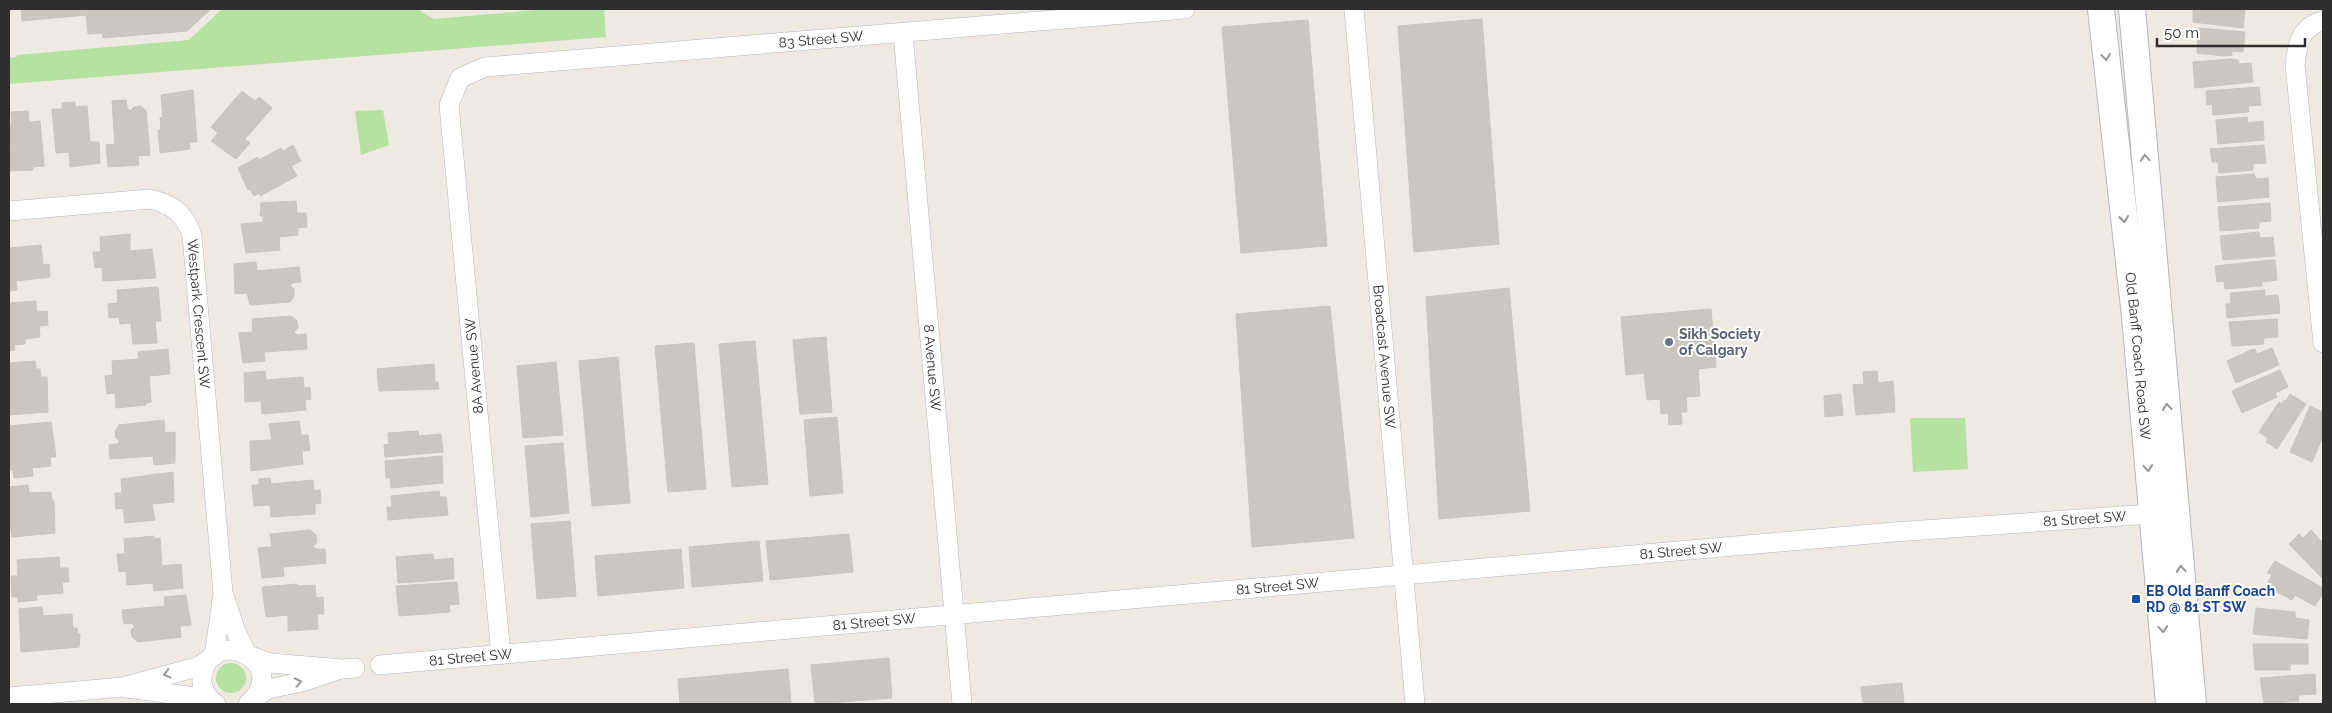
<svg xmlns="http://www.w3.org/2000/svg" width="2332" height="713" font-family="Raleway,sans-serif">
<style>
.green{fill:#b5e1a1}
.building{fill:#cac7bf;stroke:#cac5ba}
.lines{fill:none;stroke-linecap:round;stroke-linejoin:round}
.minor-casing{stroke:#b4b7c0;stroke-width:20}
.secondary-casing{stroke:#b4b7c0;stroke-width:28}
.minor{stroke:#fff;stroke-width:19}
.secondary{stroke:#fff;stroke-width:26}
.oneway{stroke:#969696}
.worship-dot{fill:#6b7280;stroke:#fff;stroke-width:2}
.transit-dot{fill:#1a4fb4;stroke:#fff;stroke-width:2}
.labels{text-anchor:middle;stroke-width:4;stroke-linejoin:round;paint-order:stroke}
.street-label{font-size:14px;fill:#2e2e2e;stroke:#fff}
.worship-label{font-size:14px;font-weight:bold;fill:#5b616d;stroke:#fff;text-anchor:start}
.transit-label{font-size:14px;font-weight:bold;fill:#164399;stroke:#fff;text-anchor:start}
</style>
<rect width="100%" height="100%" fill="#eee9e1"/>
<g class="green">
<polygon points="222,9 417,9 434,19 546,9 604,9 606,37 9,84 9,58 17,57 17,55 189,40"/>
<polygon points="383,110 389,145 361,155 355,111"/>
<polygon points="1910,418 1965,418 1968,469 1913,472"/>
<circle cx="231" cy="678" r="15"/>
</g>
<g class="building">
<polygon points="21,9 211,9 187,31 103,38 102,33 88,34 86,15 22,21"/>
<polygon points="2193,9 2245,9 2243,28 2193,22"/>
<polygon points="1482,19 1499,244 1414,252 1398,26"/>
<polygon points="1308,20 1327,246 1241,253 1222,27"/>
<polygon points="2198,28 2245,32 2243,52 2232,51 2232,55 2224,56 2197,53"/>
<polygon points="2230,59 2238,60 2239,64 2251,63 2253,82 2195,88 2193,62"/>
<polygon points="2259,87 2261,105 2248,106 2249,112 2213,115 2212,104 2207,105 2206,91"/>
<polygon points="193,90 197,142 189,142 190,149 160,153 158,130 161,130 160,118 163,117 161,95"/>
<polygon points="242,91 255,101 259,97 272,108 245,139 250,143 236,159 211,141 218,133 211,127"/>
<polygon points="126,100 127,108 130,111 134,107 141,106 146,111 150,155 138,156 139,165 108,167 106,145 115,144 112,101"/>
<polygon points="75,102 75,107 87,106 90,142 99,142 100,163 70,167 69,152 56,153 52,109 62,109 62,103"/>
<polygon points="28,111 29,122 40,121 44,166 33,167 33,170 9,171 9,149 11,149 9,124 12,124 11,112"/>
<polygon points="2247,117 2248,123 2263,121 2264,140 2218,144 2216,120"/>
<polygon points="293,145 301,161 291,166 297,176 260,196 259,193 254,196 250,189 248,190 238,168 258,157 259,160 281,148 283,151"/>
<polygon points="2264,145 2266,163 2253,164 2253,170 2219,173 2218,162 2212,162 2210,149"/>
<polygon points="2254,174 2256,179 2268,178 2269,197 2218,202 2216,177"/>
<polygon points="296,201 297,213 306,213 307,227 298,228 298,235 279,237 280,250 246,253 241,224 263,222 263,216 260,216 261,203"/>
<polygon points="2270,203 2271,221 2259,222 2259,228 2220,231 2218,207"/>
<polygon points="2259,232 2260,238 2273,237 2275,256 2223,260 2220,236"/>
<polygon points="130,234 130,251 152,249 156,278 103,281 102,267 95,268 93,252 101,252 100,237"/>
<polygon points="41,245 43,265 49,264 50,277 16,281 17,290 9,291 9,248"/>
<polygon points="2271,260 2275,260 2277,280 2262,282 2262,286 2225,289 2224,281 2217,282 2215,266"/>
<polygon points="256,262 257,271 299,267 301,282 292,283 290,286 294,289 294,296 290,302 250,305 247,293 235,294 234,264"/>
<polygon points="158,287 161,321 155,321 157,343 133,344 131,323 120,324 119,317 109,318 108,304 118,303 117,290"/>
<polygon points="1509,288 1530,511 1439,519 1426,297"/>
<polygon points="2265,290 2265,296 2278,295 2280,313 2227,318 2226,304 2231,304 2230,293"/>
<polygon points="36,301 37,312 47,311 48,325 39,326 40,337 25,339 25,344 14,345 15,350 9,351 9,303"/>
<polygon points="1330,306 1354,538 1252,547 1236,314"/>
<polygon points="1711,309 1716,367 1698,369 1700,396 1686,397 1687,412 1681,412 1682,424 1669,425 1668,413 1661,414 1660,399 1647,400 1644,373 1626,375 1621,317"/>
<polygon points="291,316 297,321 298,328 294,332 297,335 306,334 307,349 264,352 265,361 243,363 239,333 253,332 252,319"/>
<polygon points="2277,319 2278,337 2263,338 2264,344 2232,346 2229,322"/>
<polygon points="826,337 832,412 800,414 793,340"/>
<polygon points="755,341 768,484 732,487 719,344"/>
<polygon points="694,343 706,489 668,492 655,346"/>
<polygon points="2272,348 2279,365 2236,383 2227,361 2251,350 2255,349 2257,354"/>
<polygon points="168,349 170,374 149,376 151,402 146,403 146,405 116,408 115,393 107,394 105,376 113,375 112,361 139,359 138,352"/>
<polygon points="618,357 630,503 592,506 579,361"/>
<polygon points="35,361 36,369 40,369 41,377 47,377 48,412 9,415 9,363"/>
<polygon points="556,362 563,435 523,438 517,366"/>
<polygon points="434,364 435,382 438,382 439,389 379,391 377,369"/>
<polygon points="2280,370 2288,387 2275,393 2277,397 2242,413 2232,391"/>
<polygon points="265,371 266,380 303,377 304,388 310,387 311,399 305,400 306,410 262,414 261,401 245,402 244,373"/>
<polygon points="1877,371 1878,383 1893,381 1895,412 1856,415 1853,385 1864,384 1863,372"/>
<polygon points="1841,394 1843,415 1825,417 1824,396"/>
<polygon points="2290,394 2306,404 2277,449 2266,442 2268,438 2259,432 2279,402 2281,404 2284,400 2286,401"/>
<polygon points="2310,406 2323,412 2323,436 2312,462 2290,452"/>
<polygon points="837,417 843,493 810,496 804,420"/>
<polygon points="164,420 165,433 175,432 175,463 154,465 153,456 110,459 109,445 117,444 120,441 116,438 115,431 119,425"/>
<polygon points="299,421 301,435 308,435 310,450 302,451 303,464 251,471 250,441 272,440 269,424"/>
<polygon points="51,422 56,457 50,457 51,466 32,468 33,476 14,478 13,470 9,470 9,426"/>
<polygon points="418,431 419,436 441,434 443,452 385,457 384,445 389,444 388,433"/>
<polygon points="563,443 569,513 531,517 525,446"/>
<polygon points="442,456 443,483 391,488 390,477 386,478 385,461"/>
<polygon points="173,472 174,502 152,504 155,520 125,523 123,508 116,509 115,493 122,493 121,479"/>
<polygon points="270,478 271,484 313,480 314,491 320,490 321,503 315,504 315,514 271,517 270,505 254,506 252,485 259,485 259,479"/>
<polygon points="28,485 29,493 51,492 52,501 54,501 55,533 12,537 9,519 9,487"/>
<polygon points="439,491 440,497 446,497 448,515 388,520 387,507 392,507 391,496"/>
<polygon points="570,521 576,596 537,599 531,524"/>
<polygon points="310,530 316,535 317,542 313,547 317,549 325,549 326,563 283,567 284,576 262,578 258,548 272,547 270,534"/>
<polygon points="2311,530 2323,543 2323,579 2289,544 2299,534 2303,538"/>
<polygon points="849,534 853,572 770,580 766,541"/>
<polygon points="154,536 154,539 160,538 162,566 181,564 183,588 154,591 153,583 127,585 126,571 119,572 117,554 125,554 124,539"/>
<polygon points="759,541 763,581 692,587 689,547"/>
<polygon points="681,549 684,588 598,596 595,556"/>
<polygon points="433,554 434,560 453,558 454,579 398,583 396,557"/>
<polygon points="59,557 60,568 68,568 69,582 62,582 63,593 36,595 37,600 18,602 18,597 12,597 11,576 18,576 17,560"/>
<polygon points="2275,561 2323,588 2323,593 2315,606 2295,595 2292,600 2266,586 2272,575 2267,573"/>
<polygon points="457,582 459,604 449,605 450,612 399,616 396,586"/>
<polygon points="297,584 297,586 315,585 316,598 323,597 324,614 317,614 318,629 288,631 288,615 266,617 262,587"/>
<polygon points="186,595 191,625 180,626 181,637 138,642 132,637 131,630 135,626 131,623 124,624 122,610 165,606 164,597"/>
<polygon points="42,607 43,616 72,614 73,628 77,628 78,634 80,634 79,647 21,652 19,609"/>
<polygon points="2256,608 2295,612 2295,618 2309,620 2307,639 2253,634"/>
<polygon points="2253,644 2308,644 2308,664 2290,664 2290,670 2255,670"/>
<polygon points="889,658 892,698 815,704 811,665"/>
<polygon points="788,669 791,704 680,704 678,679"/>
<polygon points="2315,674 2316,694 2298,695 2299,701 2264,704 2260,678"/>
<polygon points="1902,683 1904,704 1863,704 1861,687"/>
</g>
<g class="lines">
<defs>
<g id="minor">
<path id="s1" d="M1354,9L1415,704"/>
<path d="M2323,21C2301,26 2297,44 2295,65L2323,343"/>
<path id="s2" d="M903,33L962,704"/>
<path id="s3" d="M9,211L150,199C172,204 184,213 192,235L223,593L214,656"/>
<polyline points="224,596 237,634 247,654"/>
<path id="s4" d="M501,655L449,105L460,78L485,67L1185,9"/>
<polyline points="251,656 270,663 342,669 355,668"/>
<path id="s5" d="M380,665L1894,532L2165,513"/>
<polyline points="127,688 210,699"/>
<polyline points="9,697 123,687 197,667 210,659"/>
<polyline points="255,698 268,689 302,682 338,670"/>
<path d="M216,704C207,699 201,688 202,678C208,622 295,661 248,704"/>
</g>
<g id="secondary">
<path id="s6" d="M2101,9L2135,316L2169,704"/>
<polyline points="2132,9 2193,704"/>
</g>
</defs>
<use href="#minor" class="minor-casing"/>
<use href="#secondary" class="secondary-casing"/>
<use href="#minor" class="minor"/>
<use href="#secondary" class="secondary"/>
</g>
<defs><path id="oneway-chevron" d="M-2-3.5L2.5 0L-2 3.5" fill="none" stroke-width="1.6" stroke-linecap="round" stroke-linejoin="round" transform="scale(1.25)"/></defs>
<g class="oneway">
<use href="#oneway-chevron" transform="translate(2106 57) rotate(83)"/>
<use href="#oneway-chevron" transform="translate(2145 158) rotate(-95)"/>
<use href="#oneway-chevron" transform="translate(2124 219) rotate(84)"/>
<use href="#oneway-chevron" transform="translate(2167 407) rotate(-95)"/>
<use href="#oneway-chevron" transform="translate(2148 468) rotate(85)"/>
<use href="#oneway-chevron" transform="translate(2181 569) rotate(-95)"/>
<use href="#oneway-chevron" transform="translate(2163 629) rotate(85)"/>
<use href="#oneway-chevron" transform="translate(167 674) rotate(165)"/>
<use href="#oneway-chevron" transform="translate(298 682) rotate(-12)"/>
</g>
<circle class="worship-dot" cx="1669" cy="342" r="5"/>
<rect class="transit-dot" x="2131" y="594" width="10" height="10" rx="2.5"/>
<g class="labels">
<g class="street-label">
<text dy="5" stroke="none"><textPath href="#s4" startOffset="946">83 Street SW</textPath></text>
<text dy="5" stroke="none"><textPath href="#s3" startOffset="279">Westpark Crescent SW</textPath></text>
<text dy="5" stroke="none"><textPath href="#s6" startOffset="349">Old Banff Coach Road SW</textPath></text>
<text dy="5" stroke="none"><textPath href="#s1" startOffset="349">Broadcast Avenue SW</textPath></text>
<text transform="translate(474 366) rotate(-95)" y="5">8A Avenue SW</text>
<text dy="5" stroke="none"><textPath href="#s2" startOffset="336">8 Avenue SW</textPath></text>
<text dy="5" stroke="none"><textPath href="#s5" startOffset="1711">81 Street SW</textPath></text>
<text dy="5" stroke="none"><textPath href="#s5" startOffset="1306">81 Street SW</textPath></text>
<text dy="5" stroke="none"><textPath href="#s5" startOffset="901">81 Street SW</textPath></text>
<text dy="5" stroke="none"><textPath href="#s5" startOffset="496">81 Street SW</textPath></text>
<text dy="5" stroke="none"><textPath href="#s5" startOffset="91">81 Street SW</textPath></text>
</g>
<g class="worship-label">
<text x="1679" y="339">Sikh Society<tspan x="1679" dy="16">of Calgary</tspan></text>
</g>
<g class="transit-label">
<text x="2146" y="596">EB Old Banff Coach<tspan x="2146" dy="16">RD @ 81 ST SW</tspan></text>
</g>
</g>
<rect width="2332" height="713" fill="none" stroke="#2e2e2e" stroke-width="20"/>
<path d="M2157 38v8h148v-8" fill="none" stroke="#2e2e2e" stroke-width="2.5"/>
<text x="2164" y="38" font-size="15" fill="#2e2e2e" stroke="#ffffff" stroke-width="4" paint-order="stroke">50 m</text>
</svg>
